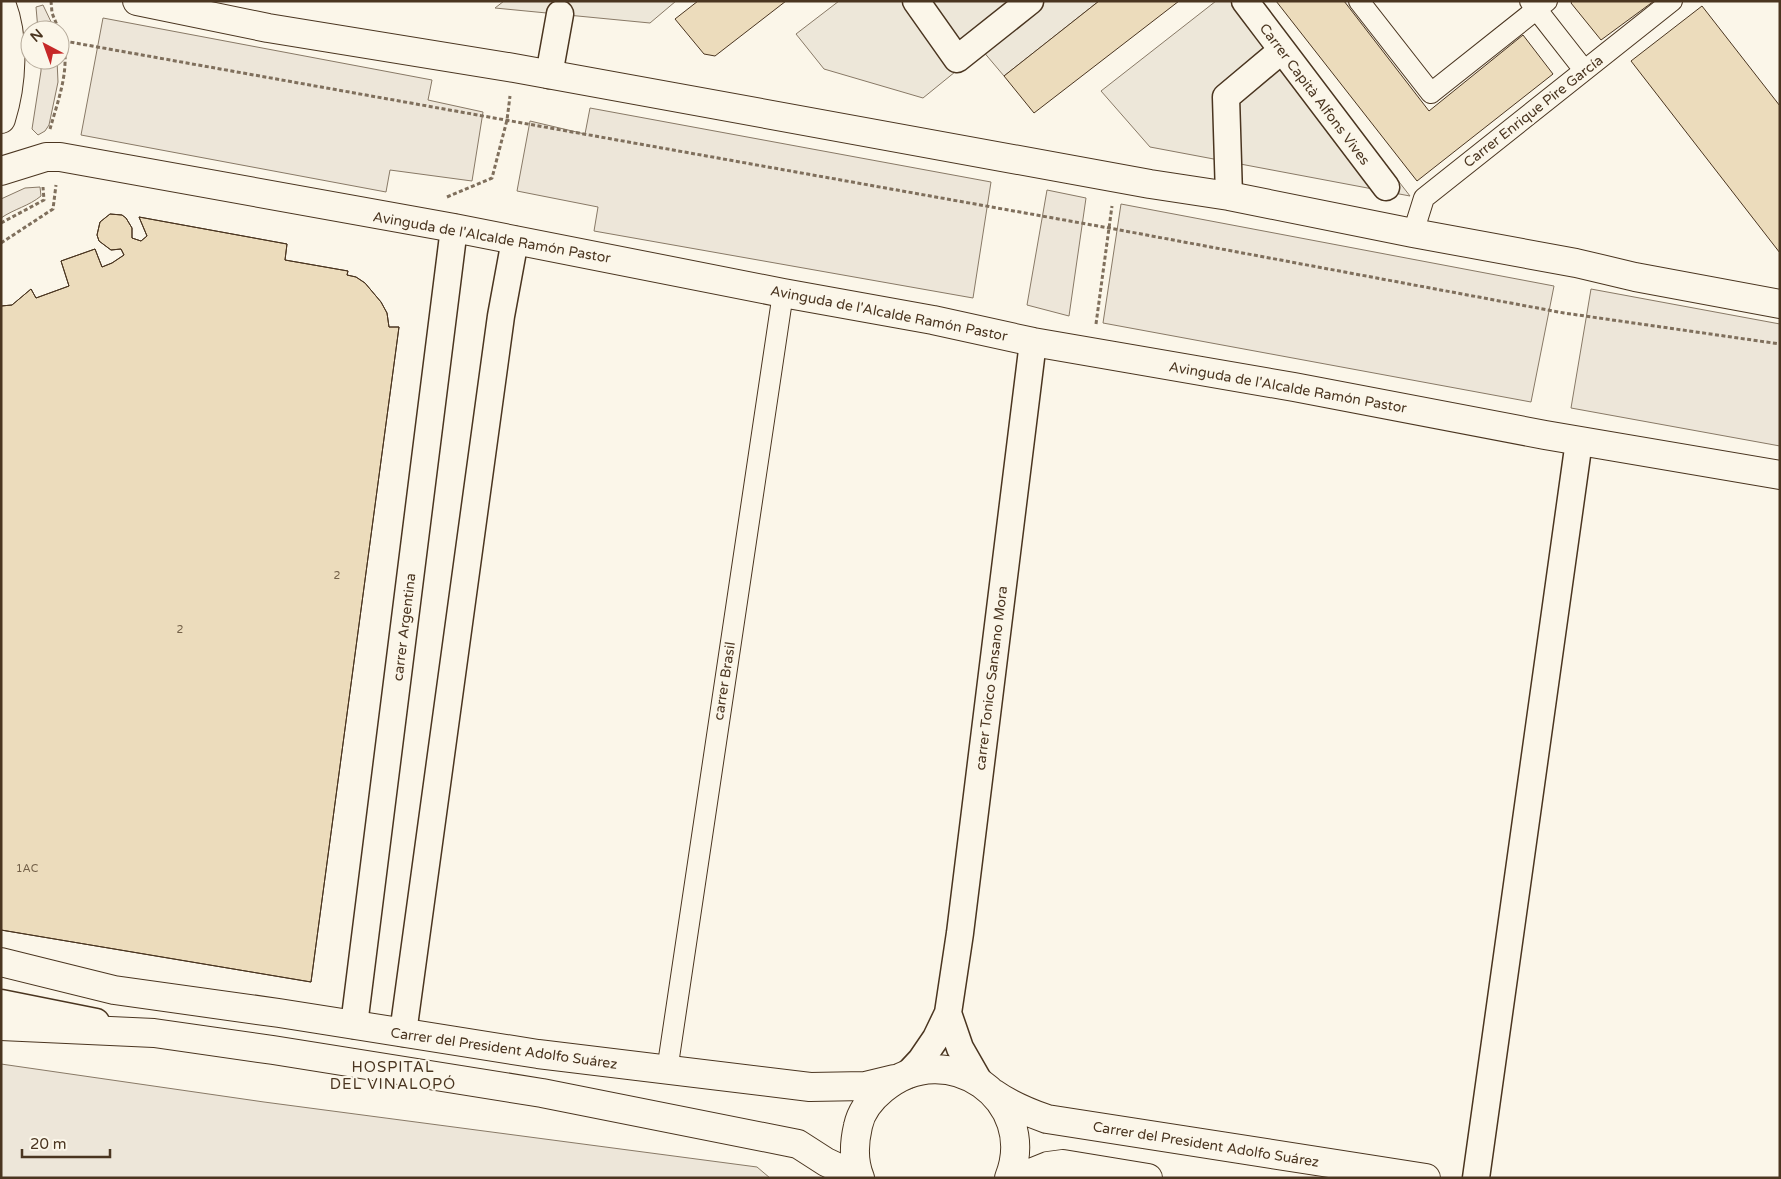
<svg xmlns="http://www.w3.org/2000/svg" width="1781" height="1179" viewBox="0 0 1781 1179" font-family="'Varela Round',sans-serif">
	<style>
		.green { fill: #ede6d9; stroke: #887966 }
		.parking { fill: #ede7d9; stroke: #887966 }
		.building { fill: #ecdcbc; stroke: #4a3520 }
		.lines { fill: none; stroke-linecap: round; stroke-linejoin: round }
		.pedestrian-casing { stroke: #4a3520; stroke-width: 22 }
		.minor-casing { stroke: #4a3520; stroke-width: 29 }
		.secondary-casing { stroke: #4a3520; stroke-width: 30 }
		.primary-casing { stroke: #4a3520; stroke-width: 30 }
		.trunk-casing { stroke: #4a3520; stroke-width: 30 }
		.path { stroke: #7f6f5c; stroke-width: 3; stroke-dasharray: 4 2.5; stroke-linecap: butt }
		.pedestrian { stroke: #fbf6e9; stroke-width: 20 }
		.minor { stroke: #fbf6e9; stroke-width: 26 }
		.secondary { stroke: #fbf6e9; stroke-width: 28 }
		.primary { stroke: #fbf6e9; stroke-width: 28 }
		.trunk { stroke: #fbf6e9; stroke-width: 28 }
		.labels { text-anchor: middle; stroke-width: 4; stroke-linejoin: round; paint-order: stroke }
		.number-label { font-size: 11px; fill: #725f47 }
		.street-label { font-size: 14px; fill: #4a3520; stroke: #fbf6e9 }
		.neighbourhood-label { font-size: 15px; letter-spacing: 1px; fill: #4a3520; stroke: #fbf6e9 }
	</style>
	<rect width="100%" height="100%" fill="#fbf6e9"/>
	<path class="green" d="M43 5 55 30H38L36 7Z
		M103 18 432 80 428 100 483 112 472 181 390 170 386 192 81 135Z
		M41 60H57L58 82 49 125 45 131 38 135 32 129 41 71Z
		M590 108 991 182 973 298 594 231 598 207 517 191 530 121 585 134Z
		M40 187 41 196C29 206 14 209 1 218V199L25 188Z
		M1047 190 1086 198 1069 316 1027 305Z
		M1121 204 1554 286 1531 402 1103 323Z
		M1591 289 1780 324V446L1571 408Z
		M1 1064 264 1102 757 1167 770 1178H1Z"/>
	<path class="parking" d="M504 1H676L650 23 495 8Z
		M839 1H1099L1004 76 982 50 923 98 824 69 796 34Z
		M1216 1H1259L1410 196 1150 147 1101 91Z"/>
	<path class="building" d="M698 1H786L715 56 704 54 675 19Z
		M1099 1H1179L1034 113 1004 76Z
		M1276 1H1344L1429 111 1523 35 1553 74 1417 181Z
		M1572 1H1654L1601 40 1571 3Z
		M1702 6 1780 106V253L1631 61Z
		M110 214 122 215 126 218 132 228V238L141 241 147 236 139 217 287 244 285 260 348 271 347 275 356 277 365 283 381 302 387 313 389 327H399L311 982 1 930V306L12 305 31 289 36 298 69 286 61 261 95 249 102 267 112 263 124 255 121 249 111 250 99 241 97 235 100 222Z
		M110 214 122 215 126 218 132 228V238L141 241 147 236 139 217 287 244 285 260 348 271 347 275 356 277 365 283 381 302 387 313 389 327H399L311 982 1 930V306L12 305 31 289 36 298 69 286 61 261 95 249 102 267 112 263 124 255 121 249 111 250 99 241 97 235 100 222Z"/>
	<g class="lines">
		<g class="pedestrian-casing">
			<path id="pedestrian" d="M1359 1 1431 93 1547 1
				M1530 1 1584 70
				M1413 233 1424 198 1672 1
				M667 1071 783 293"/>
		</g>
		<g class="minor-casing">
			<path id="minor" d="M916 1 957 59 1030 1
				M1245 1 1386 187
				M549 75 560 14
				M1229 196 1226 97 1282 50
				M1 1003 96 1022
				M948 1013 960 1048 980 1083
				M354 1025 454 228
				M403 1033 501 316 515 240
				M907 1075 921 1060 936 1038 948 1013 960 933 1033 342
				M1476 1178 1579 441"/>
		</g>
		<g class="secondary-casing">
			<path id="secondary" d="M1 962 114 990 279 1013 538 1054 810 1087 865 1086 894 1079
				M1 1026 154 1033 273 1050 542 1093 798 1144 826 1162 860 1178
				M993 1093C1010 1105 1027 1112 1047 1119L1426 1178
				M860 1178C853 1161 854 1143 858 1126 861 1111 872 1098 883 1089 947 1035 1040 1100 1009 1178
				M1018 1178 1048 1166 1063 1164 1148 1178"/>
		</g>
		<g class="primary-casing">
			<path id="primary" d="M137 1 268 28 514 68 1150 184 1229 196 1413 233 1576 263 1635 277 1780 304
				M1 171 46 157H60L454 228 783 293 933 320 1033 342 1294 387 1545 435 1780 475"/>
		</g>
		<g class="trunk-casing">
			<path id="trunk" d="M1 3C15 38 12 84 1 119"/>
		</g>
		<path class="path" d="M51 1 52 13 59 30
			M64 41 1109 228 1564 313 1780 344
			M50 129C58 100 73 63 60 33
			M447 197 492 178 507 120 510 96
			M1 223 44 200 43 187
			M1 243 53 209 56 185
			M1096 324 1112 206"/>
		<use href="#pedestrian" class="pedestrian"/>
		<use href="#minor" class="minor"/>
		<use href="#secondary" class="secondary"/>
		<use href="#primary" class="primary"/>
		<use href="#trunk" class="trunk"/>
	</g>
	<g class="labels">
		<g class="number-label">
			<text x="337" y="579">2</text>
			<text x="180" y="633">2</text>
			<text x="27" y="872">1AC</text>
		</g>
		<g class="street-label">
			<text transform="translate(1315 94) rotate(53)" y="5">Carrer Capità Alfons Vives</text>
			<text transform="translate(1533 111) rotate(-38)" y="5">Carrer Enrique Pire García</text>
			<text transform="translate(492 237) rotate(10)" y="5">Avinguda de l'Alcalde Ramón Pastor</text>
			<text transform="translate(889 313) rotate(11)" y="5">Avinguda de l'Alcalde Ramón Pastor</text>
			<text transform="translate(1288 387) rotate(10)" y="5">Avinguda de l'Alcalde Ramón Pastor</text>
			<text transform="translate(404 627) rotate(-83)" y="5">carrer Argentina</text>
			<text transform="translate(991 678) rotate(-83)" y="5">carrer Tonico Sansano Mora</text>
			<text transform="translate(724 681) rotate(-81)" y="5">carrer Brasil</text>
			<text transform="translate(504 1048) rotate(8)" y="5">Carrer del President Adolfo Suárez</text>
			<text transform="translate(1206 1144) rotate(9)" y="5">Carrer del President Adolfo Suárez</text>
		</g>
		<g class="neighbourhood-label">
			<text x="393" y="1072">HOSPITAL<tspan x="393" dy="17">DEL VINALOPÓ</tspan></text>
		</g>
	</g>
	<rect width="1781" height="1179" fill="none" stroke="#4a3520" stroke-width="5"/>
	<g transform="translate(45 45) rotate(319)"><circle r="24" fill="#fbf6e9" stroke="#b4a999"/>
	<path d="M0-4L9 19L0 12L-9 19Z" fill="#c62828"/>
	<text y="-8" font-size="14" font-weight="bold" text-anchor="middle" fill="#4a3520">N</text>
	</g>
	<path d="M22 1149v8h88v-8" fill="none" stroke="#4a3520" stroke-width="2.5"/>
	<text x="30" y="1149" font-size="15" fill="#4a3520" stroke="#fbf6e9" stroke-width="4" paint-order="stroke">20 m</text>
</svg>
